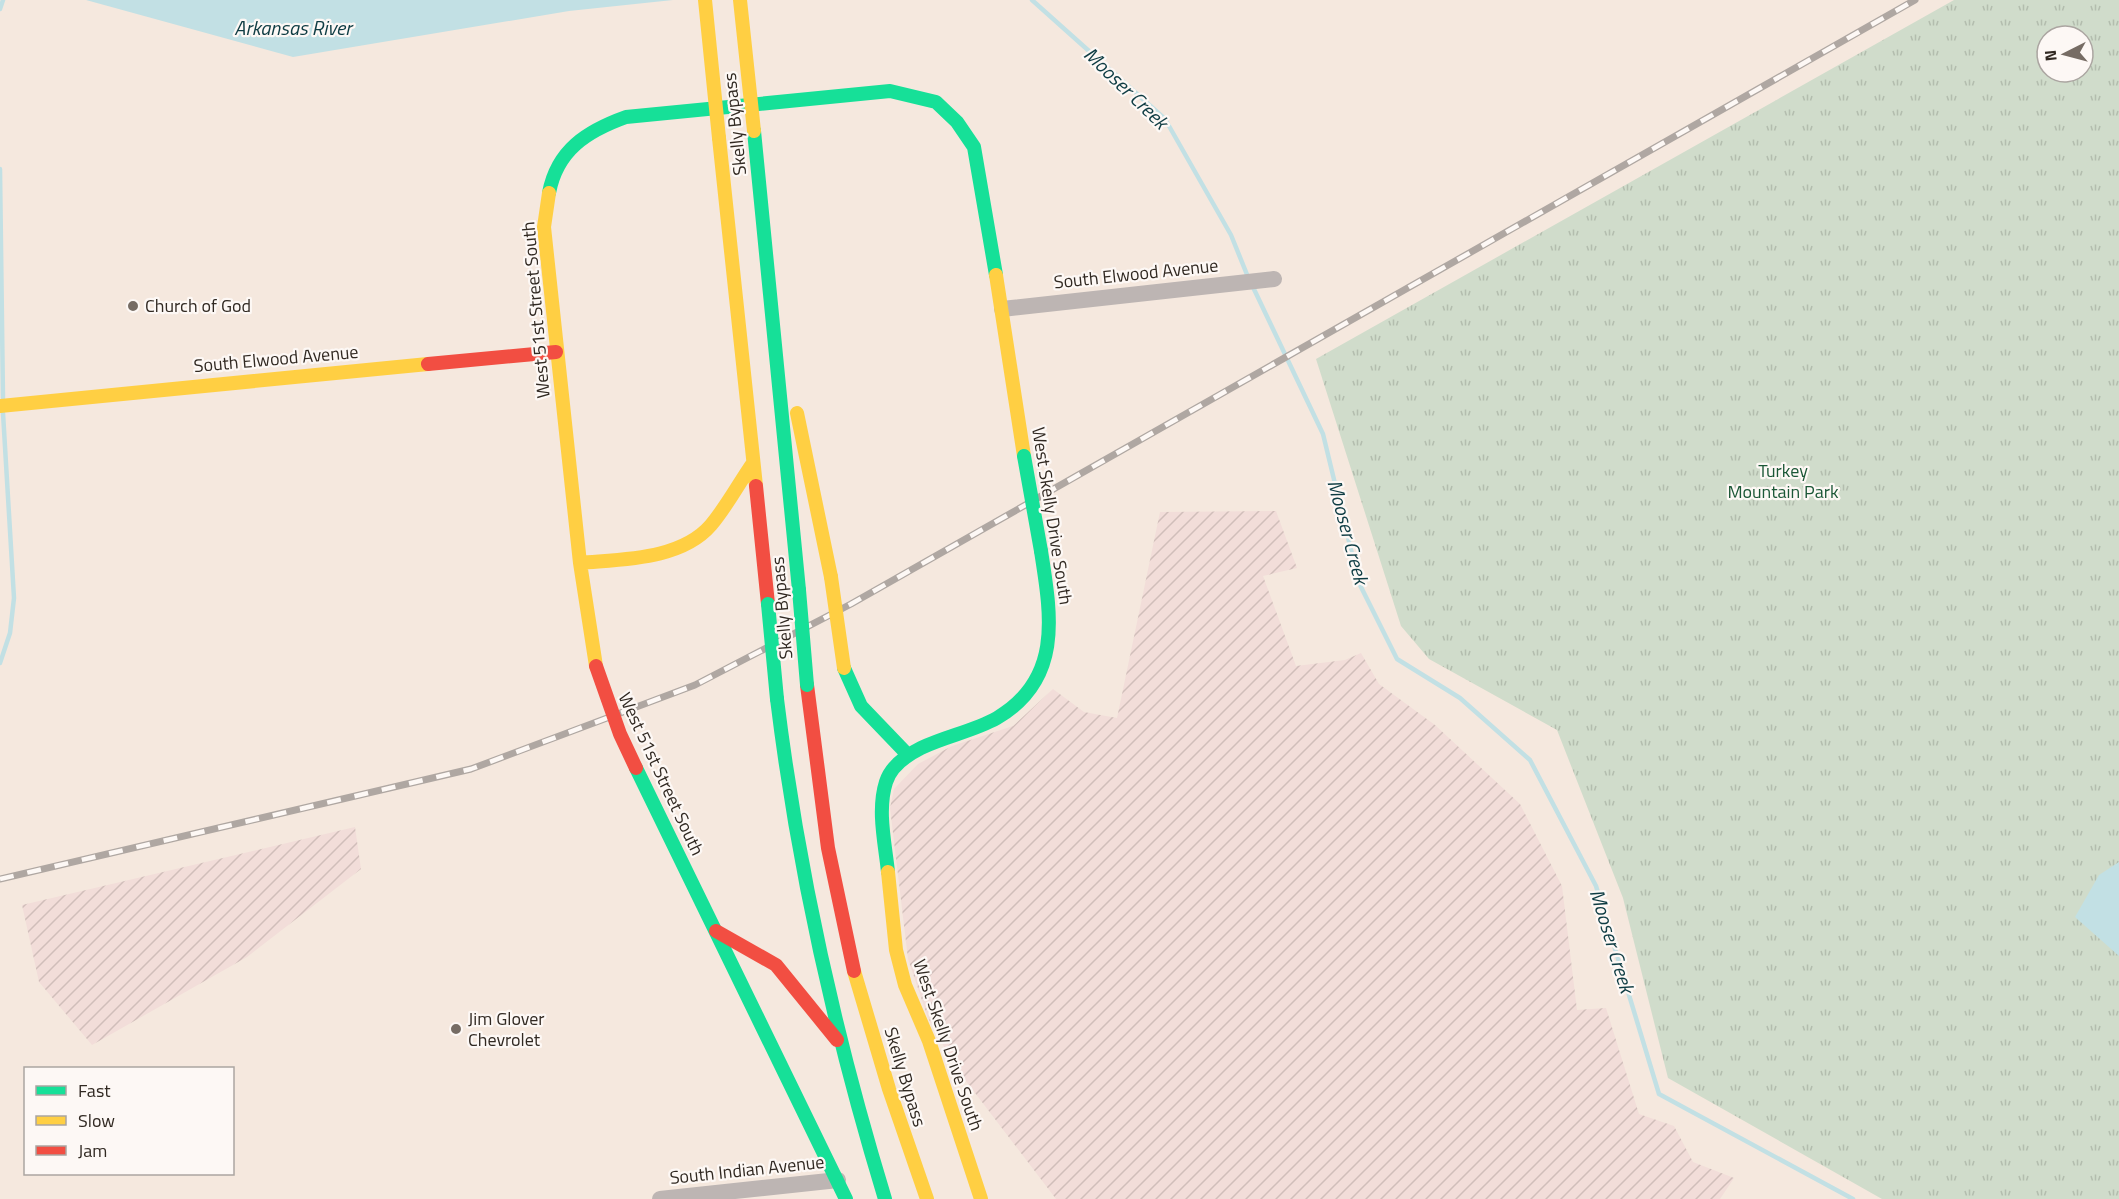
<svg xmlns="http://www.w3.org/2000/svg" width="2119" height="1199" viewBox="0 0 2119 1199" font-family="'Titillium Web',sans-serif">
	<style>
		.industrial { fill: url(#industrial-furrows) }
		.grass { fill: url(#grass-tufts); fill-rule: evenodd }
		.water { fill: #c2e0e4 }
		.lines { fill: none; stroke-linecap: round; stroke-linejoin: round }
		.stream { stroke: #c2e0e4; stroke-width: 4.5 }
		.street { stroke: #bdb5b3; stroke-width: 16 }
		.fast { stroke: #16e098; stroke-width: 14 }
		.slow { stroke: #ffcf43; stroke-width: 14 }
		.jam { stroke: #f24e42; stroke-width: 14 }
		.rail-casing { stroke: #afa7a2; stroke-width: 7 }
		.rail { stroke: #fdf8f5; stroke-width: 4.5; stroke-dasharray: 14; stroke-linecap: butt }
		.fast-bridge { stroke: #16e098; stroke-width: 14 }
		.slow-bridge { stroke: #ffcf43; stroke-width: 14 }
		.jam-bridge { stroke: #f24e42; stroke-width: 14 }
		.poi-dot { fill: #766c64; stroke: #fdf8f5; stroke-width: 2 }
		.labels { text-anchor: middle; stroke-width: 4.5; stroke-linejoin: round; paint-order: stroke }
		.street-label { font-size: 18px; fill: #312922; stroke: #fdf8f5 }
		.poi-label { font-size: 18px; fill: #312922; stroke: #fdf8f5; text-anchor: start }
		.park-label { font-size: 18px; fill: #1b5736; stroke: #fdf8f5 }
		.water-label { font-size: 20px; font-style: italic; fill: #0e3c43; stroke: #fdf8f5 }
	</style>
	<defs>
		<pattern id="industrial-furrows" width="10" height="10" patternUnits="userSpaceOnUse" patternTransform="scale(1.5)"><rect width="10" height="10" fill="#f2ddd9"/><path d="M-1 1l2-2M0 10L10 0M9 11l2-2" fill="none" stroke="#d0beba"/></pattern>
		<pattern id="grass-tufts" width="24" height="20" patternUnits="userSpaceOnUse" patternTransform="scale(1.5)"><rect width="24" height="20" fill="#d0dccb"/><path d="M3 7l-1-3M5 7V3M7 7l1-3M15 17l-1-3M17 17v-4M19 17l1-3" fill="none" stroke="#b3bdae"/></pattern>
	</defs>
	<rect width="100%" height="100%" fill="#f5e8de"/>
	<path class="industrial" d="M1276 511 1297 568 1263 576 1296 666 1345 660 1361 653 1379 684 1435 725 1520 804 1562 886 1577 1010 1606 1008 1639 1114 1674 1126 1693 1162 1734 1178 1720 1199H1056L956 1068 928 1018 908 959 890 808 894 789 918 764 952 746 1013 726 1053 689 1084 712 1117 718 1160 512Z
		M355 827 361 869 247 957 92 1045 39 982 22 905Z"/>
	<path class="grass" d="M1954 0H2119V1199H1882L1668 1078 1623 898 1557 730 1429 659 1401 626 1316 359ZM2047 36H2083V72H2047Z"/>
	<path class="water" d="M86 0H673L569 11 293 57Z
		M2119 862V956L2075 917 2099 875Z"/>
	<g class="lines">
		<path class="stream" d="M1032 0 1165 119 1231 235 1248 277
			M0 9 3 0
			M0 169 3 398
			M1252 285 1323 434 1359 583 1397 659 1460 698 1530 760 1596 886 1659 1094 1853 1199
			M0 663 10 633 14 598 3 413"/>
		<path class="street" d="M1002 309 1274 279
			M660 1199 838 1180"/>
		<path class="fast" d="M754 131 799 590
			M549 193C557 150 587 131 626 117L890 91 936 102 957 122 974 147 996 275
			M844 668 861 706 908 755
			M777 699C798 870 835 1035 885 1199
			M636 768 846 1199
			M888 872C885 843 877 810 886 782 891 766 907 755 921 748 946 736 974 731 997 718 1063 679 1051 615 1041 551"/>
		<path class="slow" d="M719 138 756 486
			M549 193 544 227 580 563 596 666
			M996 275 1024 456
			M0 406 428 364
			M797 413 831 577
			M580 563C622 559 681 560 711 525 727 506 739 483 753 463
			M888 872 896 950 905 985 929 1041 981 1199
			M854 971 889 1089 927 1199"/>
		<path class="jam" d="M428 364 556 352
			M756 486 768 604
			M807 685 828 848 854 971
			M716 931 776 965 837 1040"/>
		<g class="rail-casing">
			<path id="rail" d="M0 879 471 769 695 685 851 604 1915 0"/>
		</g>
		<use href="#rail" class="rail"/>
		<path class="fast-bridge" d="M1024 456 1041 551
			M799 590 807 685
			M768 604 777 699"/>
		<path class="slow-bridge" d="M705 0 719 138
			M740 0 754 131
			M831 577 844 668"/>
		<path class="jam-bridge" d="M596 666 620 734 636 768"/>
	</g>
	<g class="poi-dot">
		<circle cx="133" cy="306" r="6"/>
		<circle cx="456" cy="1029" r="6"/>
	</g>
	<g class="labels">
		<g class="street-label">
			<text transform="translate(735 124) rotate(-96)" y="6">Skelly Bypass</text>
			<text transform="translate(1136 274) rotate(-6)" y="6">South Elwood Avenue</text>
			<text transform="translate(536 310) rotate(-95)" y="6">West 51st Street South</text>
			<text transform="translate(276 359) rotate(-5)" y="6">South Elwood Avenue</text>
			<text transform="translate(1052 516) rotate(81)" y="6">West Skelly Drive South</text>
			<text transform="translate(782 608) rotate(-95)" y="6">Skelly Bypass</text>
			<text transform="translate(661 774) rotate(65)" y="6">West 51st Street South</text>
			<text transform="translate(948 1045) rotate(71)" y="6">West Skelly Drive South</text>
			<text transform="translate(905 1077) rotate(73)" y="6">Skelly Bypass</text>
			<text transform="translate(747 1170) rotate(-6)" y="6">South Indian Avenue</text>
		</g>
		<g class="poi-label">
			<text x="145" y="312">Church of God</text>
			<text x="468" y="1025">Jim Glover<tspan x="468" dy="21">Chevrolet</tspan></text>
		</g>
		<g class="park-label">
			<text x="1783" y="477">Turkey<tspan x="1783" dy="21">Mountain Park</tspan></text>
		</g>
		<g class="water-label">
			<text x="293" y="35">Arkansas River</text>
			<text transform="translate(1126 88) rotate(44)" y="7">Mooser Creek</text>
			<text transform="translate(1348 532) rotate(75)" y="7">Mooser Creek</text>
			<text transform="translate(1612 941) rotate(73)" y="7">Mooser Creek</text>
		</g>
	</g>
	<rect x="24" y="1067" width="210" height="108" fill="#fdf8f5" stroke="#aba5a1" stroke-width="1.5"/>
	<rect x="36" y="1086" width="30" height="9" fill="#16e098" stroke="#aba5a1" stroke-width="1.5"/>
	<text x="78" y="1097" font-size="18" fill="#312922">Fast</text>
	<rect x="36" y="1116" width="30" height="9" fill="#ffcf43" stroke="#aba5a1" stroke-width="1.5"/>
	<text x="78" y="1127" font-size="18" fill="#312922">Slow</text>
	<rect x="36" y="1146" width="30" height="9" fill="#f24e42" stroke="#aba5a1" stroke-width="1.5"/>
	<text x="78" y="1157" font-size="18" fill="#312922">Jam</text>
	<g transform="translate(2065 54) rotate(264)"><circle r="28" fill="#fdf8f5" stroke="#aba5a1" stroke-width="1.5"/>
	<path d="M0-4.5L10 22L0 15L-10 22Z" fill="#766c64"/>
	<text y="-9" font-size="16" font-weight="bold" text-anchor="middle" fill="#312922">N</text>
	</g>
</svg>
